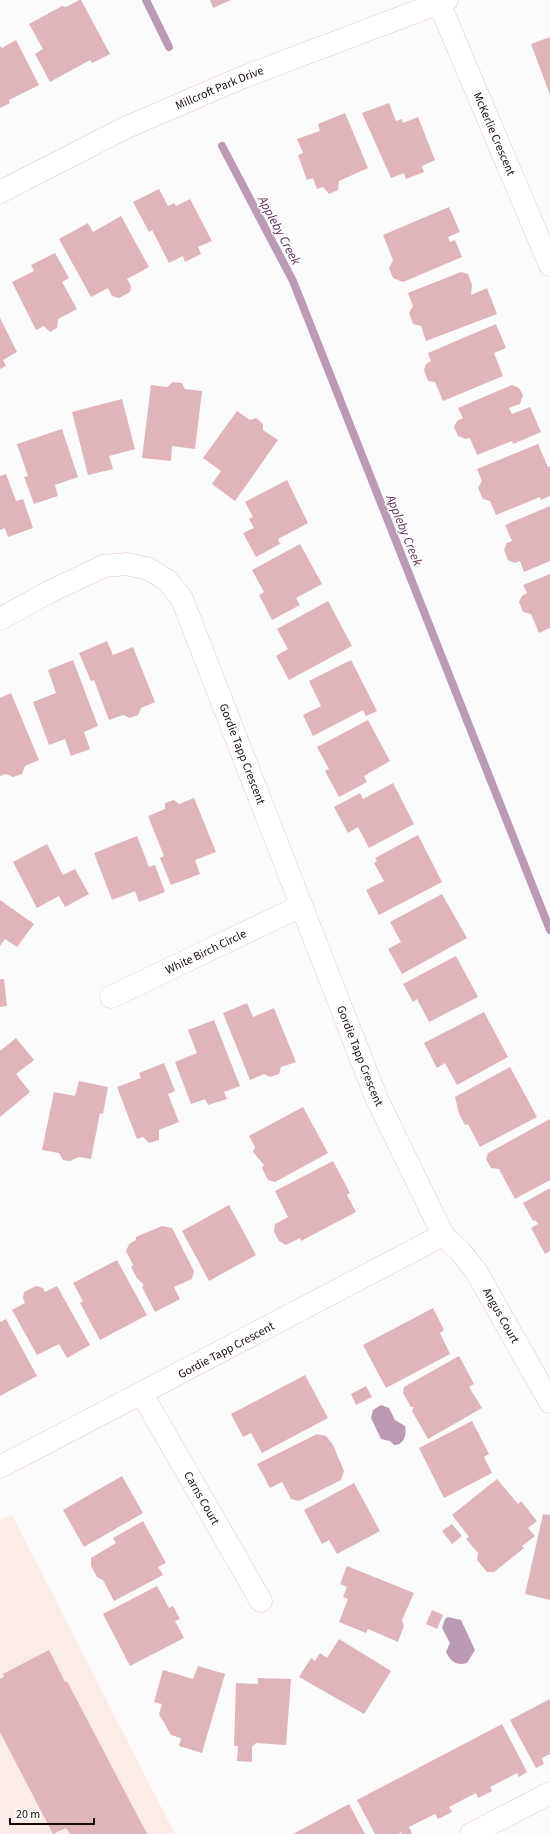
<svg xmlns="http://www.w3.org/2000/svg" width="550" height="1834" viewBox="0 0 550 1834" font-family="'Source Sans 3',sans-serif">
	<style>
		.built { fill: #fcece7 }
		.water { fill: #bb9ab3 }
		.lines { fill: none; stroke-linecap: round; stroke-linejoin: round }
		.stream { stroke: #bb9ab3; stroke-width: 8 }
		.building { fill: #e0b4bb }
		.minor-casing { stroke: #e7c9be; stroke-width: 23 }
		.minor { stroke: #fff; stroke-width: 22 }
		.labels { text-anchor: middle; stroke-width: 3; stroke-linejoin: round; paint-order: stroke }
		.street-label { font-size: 12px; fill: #160c09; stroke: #fff }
		.water-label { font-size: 13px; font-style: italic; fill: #582d51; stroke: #fff }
	</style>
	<rect width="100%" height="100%" fill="#fbfbfb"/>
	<path class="built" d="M12 1515 175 1834H0V1520Z"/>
	<path class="water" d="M381 1405 389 1408 395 1420 405 1426C407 1435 404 1445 394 1445L390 1441 381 1439 371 1418 373 1410Z
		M448 1617 461 1620 475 1650 467 1663C457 1666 451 1662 446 1652L450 1643 442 1628 445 1619Z"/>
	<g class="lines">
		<path class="stream" d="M146 0 169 47
			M222 146 293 281 550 930"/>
	</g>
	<path class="building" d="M79 0H81L110 54 92 63 90 60 50 82 35 54 43 49 29 24 62 6 66 7Z
		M210 0H231L213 8Z
		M550 37V95L531 44Z
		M16 40 39 85 9 100 10 103 0 108V46L2 48Z
		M389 103 396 121 402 119 403 123 418 117 435 160 422 166 424 172 406 179 404 173 391 178 362 113Z
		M345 113 368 168 339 181 338 190 329 194 323 187 317 189 313 178 307 180 298 155 303 153 297 139 320 131 318 124Z
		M159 189 168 206 174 203 176 206 190 199 212 241 198 247 201 254 185 262 183 256 169 263 152 230 149 232 133 202Z
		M449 207 460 232 448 237 450 242 455 240 462 257 403 282 393 278 389 268 393 260 383 235Z
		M121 216 149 267 127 279 131 286 130 292 119 298 112 296 108 288 91 297 59 239 88 223 93 232Z
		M55 253 69 278 62 282 77 309 58 319 57 328 50 332 44 326 36 330 12 282 34 271 31 265Z
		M461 272 468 274 472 285 471 295 487 288 497 314 426 341 421 326 413 324 409 313 413 306 408 293Z
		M0 318 17 352 3 360 6 366 0 369Z
		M496 324 506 348 494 353 503 376 443 401 435 382 428 381 424 370 426 364 431 361 428 353Z
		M173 382 182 383 185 389 202 391 195 449 172 446 171 461 142 458 151 385 167 387Z
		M512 385 519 388 523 395 520 404 509 408 512 414 530 407 541 432 513 444 512 441 477 455 470 438 466 439 458 436 454 427 457 421 463 418 458 408Z
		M122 399 135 449 109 456 113 469 88 475 72 412Z
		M237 411 250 420 256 418 263 424V430L278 440 235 501 212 484 221 471 203 458Z
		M62 429 78 477 55 485 58 496 34 504 24 477 28 476 17 444Z
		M538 444 548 467 550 466V496L541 500 540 497 496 515 490 501 483 499 478 488 482 481 477 469Z
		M6 474 16 501 23 499 33 528 8 537 5 528 0 530V476Z
		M287 480 308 523 278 539 280 544 256 557 243 533 254 528 249 519 253 517 245 502Z
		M550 506V561L524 572 520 561 515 563 508 560 504 550 507 543 512 541 505 525Z
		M300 544 322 584 296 598 300 605 272 620 259 595 264 592 252 570Z
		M550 574V628L539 633 531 614 523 612 519 602 522 596 527 593 523 585Z
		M328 601 352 646 289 680 276 656 288 649 277 629Z
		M107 641 113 655 133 647 155 702 141 708 138 715 130 718 123 715 109 720 94 680 91 681 79 653Z
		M73 660 98 726 84 732 90 749 71 756 65 739 49 745 33 702 56 693 48 670Z
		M351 660 377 711 366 716 363 710 313 736 303 715 321 706 309 681Z
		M11 693 39 760 25 766 22 774 13 777 6 774 0 776V698Z
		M368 720 390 761 364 776 367 782 339 797 325 771 329 769 317 747Z
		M393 783 414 824 369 848 358 827 348 833 334 807 360 793 363 799Z
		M194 798 216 852 195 860 200 874 171 885 160 858 164 856 148 816 165 809V803L174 800 179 804Z
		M418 835 442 882 379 915 366 890 384 881 374 863 377 861 375 858Z
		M137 836 149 867 155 865 165 892 139 902 135 891 112 900 94 853Z
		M47 844 63 875 75 869 89 894 65 907 59 896 37 908 13 862Z
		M442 894 467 938 402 974 388 949 401 942 390 922Z
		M0 900 34 924 17 947 5 939 0 946Z
		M456 956 478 997 429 1022 417 999 413 1002 403 984Z
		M0 979H4L7 1006 0 1007Z
		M247 1003 253 1017 274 1008 296 1062 281 1067 279 1074 270 1077 264 1074 250 1080 223 1013Z
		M484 1012 508 1057 457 1085 445 1063 437 1068 424 1043Z
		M214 1020 240 1086 224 1092 227 1099 208 1105 205 1099 191 1104 175 1062 197 1053 188 1030Z
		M16 1038 34 1060 16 1074 30 1092 0 1117V1051Z
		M164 1063 175 1091 168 1094 179 1122 159 1130V1140L149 1143 143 1137 137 1139 117 1087 141 1078 139 1073Z
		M510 1067 537 1117 480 1147 468 1124 465 1125 459 1114 455 1097Z
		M79 1081 108 1087 103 1114 100 1113 91 1159 79 1157 70 1161 63 1160 59 1153 42 1150 54 1092 75 1096Z
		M303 1107 328 1153 275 1182 268 1180 262 1168 264 1165 253 1152 255 1147 249 1136Z
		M550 1119V1180L515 1199 499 1169 491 1168 486 1159 488 1153Z
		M333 1161 350 1193 347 1195 356 1212 301 1241 300 1238 286 1245 279 1241 274 1232 275 1224 288 1217 275 1191Z
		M550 1188V1251L545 1254 531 1228 538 1224 535 1220 533 1221 523 1203Z
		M229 1205 256 1255 209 1281 182 1231Z
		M162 1226 172 1228 194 1271 192 1279 174 1287 180 1299 155 1312 142 1287 144 1285 137 1278 131 1267 133 1265 126 1251 129 1244 136 1240V1237Z
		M117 1260 147 1315 100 1340 80 1303 83 1301 73 1283Z
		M36 1286 43 1288 45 1292 57 1286 90 1345 67 1358 59 1344 37 1355 12 1310 25 1303 23 1298 24 1292Z
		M433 1308 444 1330 440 1333 450 1354 386 1388 363 1345Z
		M6 1319 37 1376 0 1396V1322Z
		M459 1356 474 1384 469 1387 482 1408 428 1439 412 1411 414 1407H411L403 1393 404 1387Z
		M305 1375 328 1418 262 1453 251 1433 243 1437 231 1414Z
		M366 1386 372 1397 356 1405 351 1394Z
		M472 1421 489 1454 484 1457 492 1473 444 1498 419 1448Z
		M317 1434 326 1436 333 1445 344 1471 341 1480 299 1501 291 1499 282 1482 270 1488 257 1464Z
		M122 1476 143 1513 84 1547 63 1510Z
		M497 1479 518 1504 521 1501 537 1521 528 1528 535 1536 522 1546 524 1548 494 1572H487L477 1560 478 1553 466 1539 469 1537 452 1515Z
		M354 1483 380 1531 337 1554 329 1540 322 1544 304 1510Z
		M543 1514 550 1515V1600L525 1594Z
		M143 1521 166 1563 158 1567 163 1575 114 1601 103 1580 97 1577 91 1566V1558L116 1543 113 1538Z
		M452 1524 462 1536 452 1544 442 1531Z
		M347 1566 414 1593 402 1620 404 1626 398 1642 368 1629 366 1633 339 1622 348 1599 343 1597 347 1587 340 1584Z
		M157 1586 169 1608 173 1606 180 1619 175 1621 184 1638 130 1666 103 1614Z
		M432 1610 443 1615 437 1629 426 1624Z
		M339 1639 391 1671 364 1714 299 1677 311 1658 315 1661 320 1653 327 1658Z
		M49 1650 65 1682 67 1681 147 1834H70L66 1828 53 1834 0 1732V1679L4 1677 3 1674Z
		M198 1666 225 1674 202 1753 179 1746 181 1738 171 1735 159 1714 162 1704 154 1702 163 1670 193 1679Z
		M258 1678 291 1679 286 1745 256 1743 252 1747V1762L237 1761 238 1746H234L236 1683 258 1684Z
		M550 1699V1754L542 1758 544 1764 536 1768 510 1720Z
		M502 1724 527 1772 519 1777 517 1773 490 1787 492 1791 478 1798 476 1793 449 1807 452 1812 438 1819 435 1814 409 1827 412 1833 411 1834H402V1832L398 1834H375L357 1800Z
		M349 1804 365 1834H293Z"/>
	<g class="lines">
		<g class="minor-casing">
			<g id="minor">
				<path id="s1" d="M439 3 550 265"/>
				<path id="s2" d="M0 192 125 128 241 78 447 0"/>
				<path id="s3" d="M0 619 49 592 104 566 127 564 149 569 168 581 182 599 376 1097 443 1235 0 1467"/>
				<path id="s4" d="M111 997 301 906"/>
				<path id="s5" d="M443 1235 460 1251 476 1271 550 1402"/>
				<path id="s6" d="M142 1394 261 1601"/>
				<path d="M471 1834 550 1793"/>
			</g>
		</g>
		<use href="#minor" class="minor"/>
	</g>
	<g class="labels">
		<g class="street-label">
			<text dy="4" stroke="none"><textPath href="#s2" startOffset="243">Millcroft Park Drive</textPath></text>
			<text dy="4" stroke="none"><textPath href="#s1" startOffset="142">McKerlie Crescent</textPath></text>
			<text dy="4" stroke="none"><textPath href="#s3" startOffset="374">Gordie Tapp Crescent</textPath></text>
			<text dy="4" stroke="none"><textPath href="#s4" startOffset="105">White Birch Circle</textPath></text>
			<text dy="4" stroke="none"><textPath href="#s3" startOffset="698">Gordie Tapp Crescent</textPath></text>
			<text dy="4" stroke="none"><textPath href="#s5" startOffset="100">Angus Court</textPath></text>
			<text transform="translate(226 1350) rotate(-28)" y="4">Gordie Tapp Crescent</text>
			<text dy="4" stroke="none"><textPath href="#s6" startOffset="120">Carns Court</textPath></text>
		</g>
		<g class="water-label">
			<text transform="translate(280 230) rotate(62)" y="5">Appleby Creek</text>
			<text transform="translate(405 530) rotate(68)" y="5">Appleby Creek</text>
		</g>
	</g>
	<path d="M10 1818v6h84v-6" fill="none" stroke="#160c09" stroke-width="2"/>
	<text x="16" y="1818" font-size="12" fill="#160c09" stroke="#ffffff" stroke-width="3" paint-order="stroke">20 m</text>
</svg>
